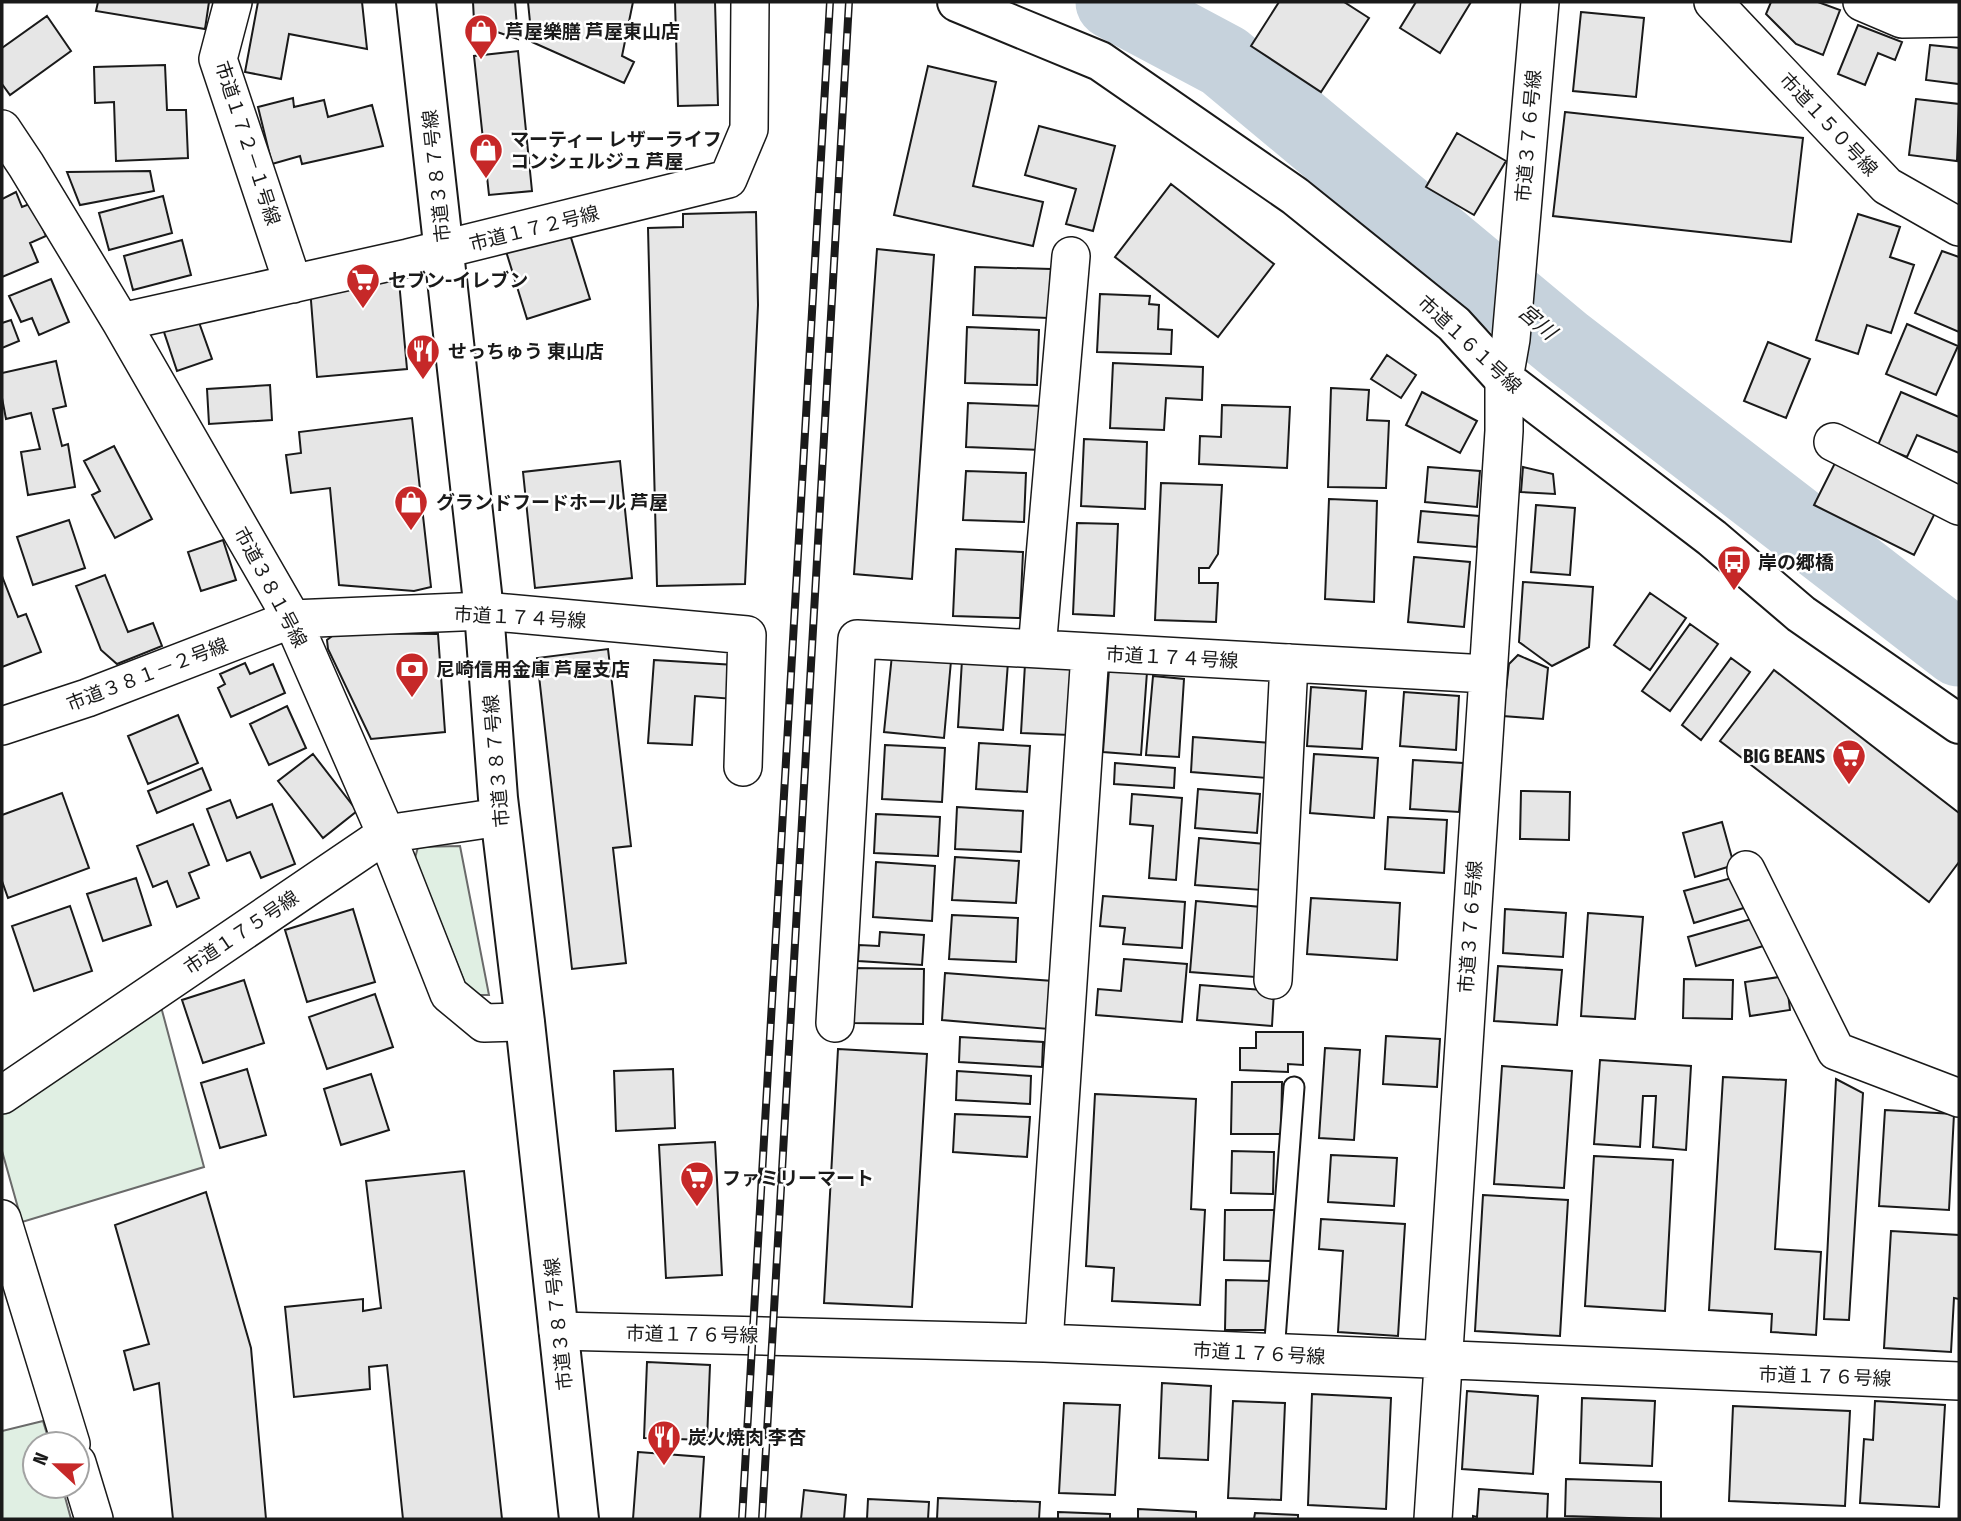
<svg xmlns="http://www.w3.org/2000/svg" width="1961" height="1521" viewBox="0 0 1961 1521" font-family="'Fira Sans Condensed','Noto Sans JP',sans-serif">
	<style>
		.green { fill: #e0efe3; stroke: #6a6a6a; stroke-width: 2 }
		.lines { fill: none; stroke-linecap: round; stroke-linejoin: round }
		.river { stroke: #c6d2dc; stroke-width: 75 }
		.building { fill: #e6e6e6; stroke: #1a1a1a; stroke-width: 2 }
		.service-casing { stroke: #1a1a1a; stroke-width: 23 }
		.minor-casing { stroke: #1a1a1a; stroke-width: 40 }
		.tertiary-casing { stroke: #1a1a1a; stroke-width: 42 }
		.service { stroke: #fff; stroke-width: 19 }
		.minor { stroke: #fff; stroke-width: 37 }
		.tertiary { stroke: #fff; stroke-width: 38 }
		.rail-casing { stroke: #1a1a1a; stroke-width: 8 }
		.rail { stroke: #fff; stroke-width: 5; stroke-dasharray: 16; stroke-linecap: butt }
		.labels { text-anchor: middle; stroke-width: 5; stroke-linejoin: round; paint-order: stroke }
		.poi-label { font-size: 19px; font-weight: bold; fill: #1a1a1a; stroke: #fff; text-anchor: start }
		.street-label { font-size: 19px; fill: #1a1a1a; stroke: #fff }
		.water-label { font-size: 21px; font-style: italic; fill: #1a1a1a; stroke: #fff }
	</style>
	<rect width="100%" height="100%" fill="#fff"/>
	<path class="green" d="M460 846 489 995H476L468 991 415 858 418 847Z
		M160 1003 204 1167 22 1222 2 1151V1114Z
		M43 1421 50 1444H35V1486H62L71 1519H2V1431Z"/>
	<g class="lines">
		<path class="river" d="M1113 2 1224 61 1565 345 1959 649"/>
	</g>
	<path class="building" d="M98 2H209L205 29 96 11Z
		M258 2H362L367 49 289 34 281 79 245 72Z
		M473 2H515L518 39 494 31 492 20 474 21Z
		M528 2H633L622 56 634 62 624 83 532 42Z
		M675 2H715L718 105 678 106Z
		M1279 2H1344L1369 18 1321 92 1251 46Z
		M1416 2H1471L1440 53 1400 28Z
		M1771 2H1818L1840 10 1823 55 1796 44 1766 14Z
		M1581 12 1644 18 1636 97 1573 91Z
		M47 16 71 51 10 95 2 84V48Z
		M1858 25 1902 42 1895 60 1878 53 1865 85 1838 74Z
		M1930 45 1959 48V84L1926 80Z
		M518 51 532 191 489 195 474 56Z
		M165 65 167 110H186L188 158 116 161 114 102 95 103 94 67Z
		M928 66 996 82 973 186 1043 202 1033 246 894 215Z
		M293 98 294 107 324 100 328 117 372 105 383 146 302 164 300 156 272 164 258 107Z
		M1916 99 1959 104 1957 161 1909 155Z
		M1565 112 1803 138 1791 242 1553 216Z
		M1039 126 1115 146 1093 231 1066 224 1076 189 1025 175Z
		M1457 133 1506 161 1474 215 1426 187Z
		M150 171 154 191 80 205 67 172Z
		M1171 184 1274 264 1218 337 1115 257Z
		M16 192 22 207 32 203 46 236 30 243 38 262 2 277V199Z
		M163 196 172 233 109 250 99 213Z
		M756 212 758 305 745 584 657 586 648 228 683 227V214Z
		M1858 214 1900 227 1890 257 1914 265 1891 333 1867 325 1858 354 1816 340Z
		M568 228 590 299 527 319 505 248Z
		M182 240 191 275 133 290 124 256Z
		M877 249 934 255 912 579 854 574Z
		M1942 251 1959 257V332L1915 313Z
		M975 267 1051 269 1049 318 973 315Z
		M51 279 69 322 39 335 32 318 21 322 9 296Z
		M399 281 407 369 317 377 310 288Z
		M1100 294 1150 296 1149 304 1159 305 1158 329 1172 330 1171 354 1097 352Z
		M196 314 212 359 177 371 162 326Z
		M11 320 19 341 2 348V323Z
		M1907 324 1958 346 1936 395 1886 374Z
		M967 327 1039 330 1037 385 965 383Z
		M1768 342 1810 359 1786 418 1744 401Z
		M1387 355 1416 375 1401 398 1371 379Z
		M56 361 66 406 53 409 62 446 68 444 75 487 28 495 21 452 40 449 31 413 6 419 2 398V373Z
		M1113 363 1203 367 1202 400 1166 398 1164 430 1110 428Z
		M270 385 272 420 209 424 207 389Z
		M1331 388 1369 390 1367 420 1389 421 1386 488 1328 487Z
		M1422 392 1477 421 1460 453 1406 425Z
		M1901 392 1959 417V453L1917 435 1907 457 1878 445Z
		M968 403 1043 406 1041 450 966 447Z
		M1222 405 1290 407 1287 468 1199 464 1200 436 1221 437Z
		M412 418 431 587 414 591 339 585 330 488 291 493 286 455 301 453 299 432Z
		M1084 439 1147 442 1145 509 1081 506Z
		M114 446 152 519 115 538 92 495 100 491 84 461Z
		M620 461 632 578 535 588 523 472Z
		M1836 461 1936 511 1914 555 1814 505Z
		M1428 467 1480 471 1477 507 1425 502Z
		M1523 467 1553 474 1555 494 1521 492Z
		M966 471 1026 473 1024 522 963 520Z
		M1161 483 1222 485 1218 554 1209 568H1199V583H1218L1216 622 1155 620Z
		M1329 499 1377 501 1374 602 1325 599Z
		M1536 505 1575 508 1570 575 1531 572Z
		M1421 511 1479 516 1477 547 1418 542Z
		M69 520 85 568 33 585 17 537Z
		M1077 523 1118 524 1114 616 1073 614Z
		M223 540 236 580 201 591 188 552Z
		M956 549 1023 552 1020 618 953 616Z
		M1414 557 1470 562 1464 627 1408 622Z
		M105 575 128 632 153 623 162 646 117 664 101 650 76 586Z
		M2 576 18 617 26 614 41 652 2 667Z
		M1523 582 1593 587 1589 647 1552 666 1519 642Z
		M1650 593 1686 618 1650 670 1614 645Z
		M1690 624 1718 644 1670 711 1642 691Z
		M336 633 438 634 445 732 371 739 328 649 327 640Z
		M608 649 631 846 613 848 626 963 572 969 537 658Z
		M892 655 951 661 944 738 884 732Z
		M1518 655 1548 668 1543 719 1503 716 1509 664Z
		M1731 658 1750 672 1701 740 1682 725Z
		M654 660 735 665 734 699 695 696 692 745 648 743Z
		M962 660 1008 662 1003 730 958 727Z
		M245 663 250 674 273 664 285 693 231 717 218 688 225 684 220 674Z
		M1025 664 1074 666 1070 735 1021 733Z
		M1109 669 1147 672 1141 755 1103 752Z
		M1774 670 1959 813V862L1929 902 1720 741Z
		M1153 676 1184 679 1179 757 1146 755Z
		M1311 687 1366 691 1362 749 1307 746Z
		M1404 692 1459 696 1456 750 1400 746Z
		M287 706 306 748 269 765 250 724Z
		M178 715 198 763 148 784 128 736Z
		M1193 737 1271 743 1267 778 1191 772Z
		M979 743 1030 746 1027 792 976 789Z
		M885 745 945 748 942 802 882 799Z
		M313 754 357 811 323 838 278 781Z
		M1314 754 1378 758 1374 818 1310 813Z
		M1413 760 1463 763 1459 812 1410 809Z
		M1115 763 1175 768 1174 788 1114 784Z
		M202 768 211 790 157 813 148 791Z
		M1198 789 1260 794 1257 833 1195 828Z
		M1521 791 1570 792 1569 840 1520 839Z
		M62 793 89 868 8 898 2 881V815Z
		M1132 794 1182 798 1176 880 1149 878 1153 826 1130 824Z
		M230 800 237 818 272 804 295 864 261 878 250 852 227 861 207 809Z
		M957 807 1023 811 1021 852 955 849Z
		M876 814 940 817 938 856 874 853Z
		M1388 817 1447 820 1444 873 1385 869Z
		M1722 822 1734 865 1695 877 1683 833Z
		M193 824 209 865 189 873 199 898 177 907 167 881 153 887 137 846Z
		M1199 838 1265 844 1262 890 1195 885Z
		M955 857 1019 861 1016 903 952 900Z
		M876 862 935 866 932 921 873 917Z
		M1739 876 1747 907 1694 923 1684 891Z
		M136 878 151 925 103 941 87 894Z
		M1103 896 1185 902 1182 948 1123 944 1125 928 1100 926Z
		M1311 898 1400 903 1397 960 1307 954Z
		M1196 901 1261 907 1255 977 1190 972Z
		M70 906 92 971 34 991 12 926Z
		M353 909 375 982 307 1002 285 930Z
		M1505 909 1566 913 1563 957 1503 953Z
		M1588 913 1643 917 1635 1019 1581 1016Z
		M952 915 1018 918 1016 962 949 959Z
		M1762 916 1770 944 1696 966 1688 937Z
		M880 932 924 935 922 965 858 961 859 945 879 946Z
		M1124 959 1187 964 1182 1022 1096 1015 1098 989 1121 991Z
		M1498 966 1562 970 1557 1025 1494 1021Z
		M853 968 924 969 923 1024 852 1023Z
		M945 973 1053 981 1049 1029 942 1020Z
		M1786 976 1790 1010 1750 1016 1745 982Z
		M1684 979 1733 980 1732 1019 1683 1018Z
		M244 980 264 1043 203 1063 182 1000Z
		M1200 985 1274 991 1272 1026 1197 1020Z
		M375 994 393 1047 327 1069 309 1017Z
		M1256 1032H1303V1065L1288 1064V1072L1240 1070V1048H1256Z
		M1386 1036 1440 1039 1437 1087 1383 1084Z
		M960 1037 1043 1042 1042 1067 959 1062Z
		M1325 1048 1360 1050 1354 1140 1319 1138Z
		M838 1049 927 1054 912 1307 824 1303Z
		M1600 1060 1691 1066 1686 1150 1653 1147 1656 1096H1643L1640 1147 1594 1144Z
		M1502 1066 1572 1071 1564 1188 1494 1184Z
		M247 1069 266 1135 220 1148 201 1083Z
		M673 1069 675 1128 616 1131 614 1071Z
		M957 1071 1031 1076 1030 1104 956 1100Z
		M371 1074 389 1130 341 1145 324 1089Z
		M1723 1077 1786 1080 1775 1249 1821 1252 1816 1335 1771 1332 1772 1314 1709 1310Z
		M1836 1079 1863 1093 1849 1320 1824 1319Z
		M1232 1082H1282L1281 1134H1231Z
		M1095 1094 1196 1099 1191 1209 1205 1210 1200 1305 1112 1301 1114 1268 1086 1266Z
		M1885 1110 1954 1114 1949 1210 1879 1206Z
		M955 1114 1030 1117 1027 1157 953 1152Z
		M715 1142 722 1275 666 1278 659 1145Z
		M1232 1151 1274 1152 1273 1194 1231 1193Z
		M1331 1155 1397 1158 1394 1206 1328 1202Z
		M1594 1156 1673 1160 1665 1311 1585 1306Z
		M464 1171 502 1519H403L387 1365 369 1367 370 1389 294 1397 285 1307 363 1299V1311L381 1308 366 1181Z
		M206 1192 251 1348 266 1519H173L159 1383 134 1390 124 1351 149 1344 115 1225Z
		M1483 1195 1568 1200 1560 1336 1475 1331Z
		M1225 1210H1275L1274 1261 1224 1260Z
		M1321 1219 1405 1224 1398 1336 1338 1332 1343 1251 1319 1249Z
		M1891 1231 1959 1235V1299L1954 1298 1951 1352 1884 1348Z
		M1226 1280 1272 1281 1271 1330H1225Z
		M647 1362 710 1365 707 1440 644 1438Z
		M1162 1383 1211 1386 1208 1460 1159 1458Z
		M1467 1391 1538 1396 1533 1474 1462 1469Z
		M1312 1394 1391 1398 1386 1509 1308 1505Z
		M1582 1398 1655 1401 1652 1466 1580 1463Z
		M1233 1401 1285 1403 1281 1500 1228 1498Z
		M1875 1401 1945 1405 1939 1507 1860 1503 1864 1439 1873 1440Z
		M1064 1403 1120 1405 1115 1495 1059 1493Z
		M1733 1406 1850 1411 1845 1506 1729 1501Z
		M638 1452 704 1457 700 1519H633Z
		M1566 1479 1661 1482V1519L1565 1516Z
		M1479 1489 1548 1494 1547 1519H1473V1516L1477 1517Z
		M804 1490 846 1495 844 1519H801Z
		M938 1498 1040 1502 1039 1519H937Z
		M868 1499 929 1502 928 1519H867Z
		M1138 1509 1196 1512V1519H1138Z
		M1058 1512 1110 1514V1519H1058Z
		M1255 1513 1298 1515V1519H1254Z"/>
	<g class="lines">
		<g class="service-casing">
			<path id="service" d="M1274 1353 1294 1087"/>
		</g>
		<g class="minor-casing">
			<path id="minor" d="M233 2 218 59 293 284
				M1713 2 1887 186 1959 227
				M1862 2 1902 19 1959 18
				M2 129 26 165 121 322 292 619 386 834 449 994 484 1023 525 1022
				M121 322 408 258 728 179 749 129 750 2
				M1833 442 1959 506
				M1037 649 1071 256
				M2 726 87 698 292 619 484 611 747 635 743 767
				M1746 870 1836 1051 1959 1098
				M1273 980 1289 663
				M835 1023 857 639 1487 674
				M2 1095 386 834 500 817
				M2 1219 71 1444
				M558 1331 1044 1343 1959 1381
				M1044 1343 1090 653
				M77 1463 94 1519
				M1433 1519 1504 431V379L1511 339 1540 2"/>
		</g>
		<g class="tertiary-casing">
			<path id="tertiary" d="M416 2 484 611 498 798 525 1022 579 1519
				M957 2 1100 61 1295 196 1454 324 1504 379 1712 538 1801 614 1959 724"/>
		</g>
		<use href="#service" class="service"/>
		<use href="#minor" class="minor"/>
		<use href="#tertiary" class="tertiary"/>
		<g class="rail-casing">
			<path id="rail" d="M742 1519 830 2
				M762 1519 849 2"/>
		</g>
		<use href="#rail" class="rail"/>
	</g>
	<defs>
		<g id="shop-pin" transform="scale(1.75)"><path d="M0 17L-7.5 6A9.5 9.5 0 1 1 7.5 6Z" fill="#c62828" stroke="#fff"/><path d="M-5-2.5h2.3a2.7 3.5 0 0 1 5.4 0H5L5.5 6h-11ZM-1.5-2.5h3a1.5 2.3 0 0 0-3 0Z" fill="#fff"/></g>
		<g id="supermarket-pin" transform="scale(1.75)"><path d="M0 17L-7.5 6A9.5 9.5 0 1 1 7.5 6Z" fill="#c62828" stroke="#fff"/><path d="M-6-5.5h2.5l.6 2H6L4.5 2H-2.5L-4.4-4H-6ZM-1.5 3.2a1.3 1.3 0 1 0 .1 0ZM3 3.2a1.3 1.3 0 1 0 .1 0Z" fill="#fff"/></g>
		<g id="restaurant-pin" transform="scale(1.75)"><path d="M0 17L-7.5 6A9.5 9.5 0 1 1 7.5 6Z" fill="#c62828" stroke="#fff"/><path d="M-5-6h1v4h1v-4h1v4h1v-4h1v5L-1.5 .5V6h-2V.5L-5-1ZM5-6V6H3V1.5H1.5Q1.5-4 5-6Z" fill="#fff"/></g>
		<g id="bus-pin" transform="scale(1.75)"><path d="M0 17L-7.5 6A9.5 9.5 0 1 1 7.5 6Z" fill="#c62828" stroke="#fff"/><path d="M-5-6H5V4H4V6H2V4H-2V6H-4V4H-5ZM-3.5-4V0h7V-4ZM-3.5 1.2v1.5H-2V1.2ZM2 1.2v1.5H3.5V1.2Z" fill="#fff"/></g>
		<g id="bank-pin" transform="scale(1.75)"><path d="M0 17L-7.5 6A9.5 9.5 0 1 1 7.5 6Z" fill="#c62828" stroke="#fff"/><path d="M-6-4H6V4H-6ZM0-2.3a2.3 2.3 0 1 0 0 4.6a2.3 2.3 0 1 0 0-4.6Z" fill="#fff"/></g>
	</defs>
	<g fill-rule="evenodd">
		<use href="#shop-pin" x="481" y="31"/>
		<use href="#shop-pin" x="486" y="150"/>
		<use href="#supermarket-pin" x="363" y="280"/>
		<use href="#restaurant-pin" x="423" y="351"/>
		<use href="#shop-pin" x="411" y="502"/>
		<use href="#bus-pin" x="1734" y="562"/>
		<use href="#bank-pin" x="412" y="669"/>
		<use href="#supermarket-pin" x="1849" y="756"/>
		<use href="#supermarket-pin" x="697" y="1178"/>
		<use href="#restaurant-pin" x="664" y="1437"/>
	</g>
	<g class="labels">
		<g class="poi-label">
			<text x="505" y="38">芦屋樂膳 芦屋東山店</text>
			<text x="510" y="146">マーティー レザーライフ<tspan x="510" dy="22">コンシェルジュ 芦屋</tspan></text>
			<text x="388" y="287">セブン-イレブン</text>
			<text x="448" y="358">せっちゅう 東山店</text>
			<text x="436" y="509">グランドフードホール 芦屋</text>
			<text x="1758" y="569">岸の郷橋</text>
			<text x="436" y="676">尼崎信用金庫 芦屋支店</text>
			<text x="1825" y="763" text-anchor="end">BIG BEANS</text>
			<text x="722" y="1185">ファミリーマート</text>
			<text x="688" y="1444">炭火焼肉 李杏</text>
		</g>
		<g class="street-label">
			<text transform="translate(1829 124) rotate(47)" y="7">市道１５０号線</text>
			<text transform="translate(1528 136) rotate(-85)" y="7">市道３７６号線</text>
			<text transform="translate(248 143) rotate(72)" y="7">市道１７２－１号線</text>
			<text transform="translate(436 176) rotate(-96)" y="7">市道３８７号線</text>
			<text transform="translate(534 228) rotate(-14)" y="7">市道１７２号線</text>
			<text transform="translate(1470 344) rotate(43)" y="7">市道１６１号線</text>
			<text transform="translate(271 587) rotate(62)" y="7">市道３８１号線</text>
			<text transform="translate(520 617) rotate(3)" y="7">市道１７４号線</text>
			<text transform="translate(1172 657) rotate(3)" y="7">市道１７４号線</text>
			<text transform="translate(147 674) rotate(-21)" y="7">市道３８１－２号線</text>
			<text transform="translate(496 761) rotate(-95)" y="7">市道３８７号線</text>
			<text transform="translate(1470 927) rotate(-86)" y="7">市道３７６号線</text>
			<text transform="translate(241 932) rotate(-34)" y="7">市道１７５号線</text>
			<text transform="translate(558 1324) rotate(-96)" y="7">市道３８７号線</text>
			<text transform="translate(692 1334) rotate(1)" y="7">市道１７６号線</text>
			<text transform="translate(1259 1353) rotate(3)" y="7">市道１７６号線</text>
			<text transform="translate(1825 1376) rotate(2)" y="7">市道１７６号線</text>
		</g>
		<g class="water-label">
			<text transform="translate(1537 322) rotate(40)" y="7">宮川</text>
		</g>
	</g>
	<rect width="1961" height="1521" fill="none" stroke="#1a1a1a" stroke-width="7"/>
	<g transform="translate(56 1465) rotate(292)"><circle r="33" fill="#ffffff" stroke="#a3a3a3" stroke-width="2"/>
	<path d="M0-5L12 26L0 18L-12 26Z" fill="#c62828"/>
	<text y="-10" font-size="19" font-weight="bold" text-anchor="middle" fill="#1a1a1a">N</text>
	</g>
</svg>
